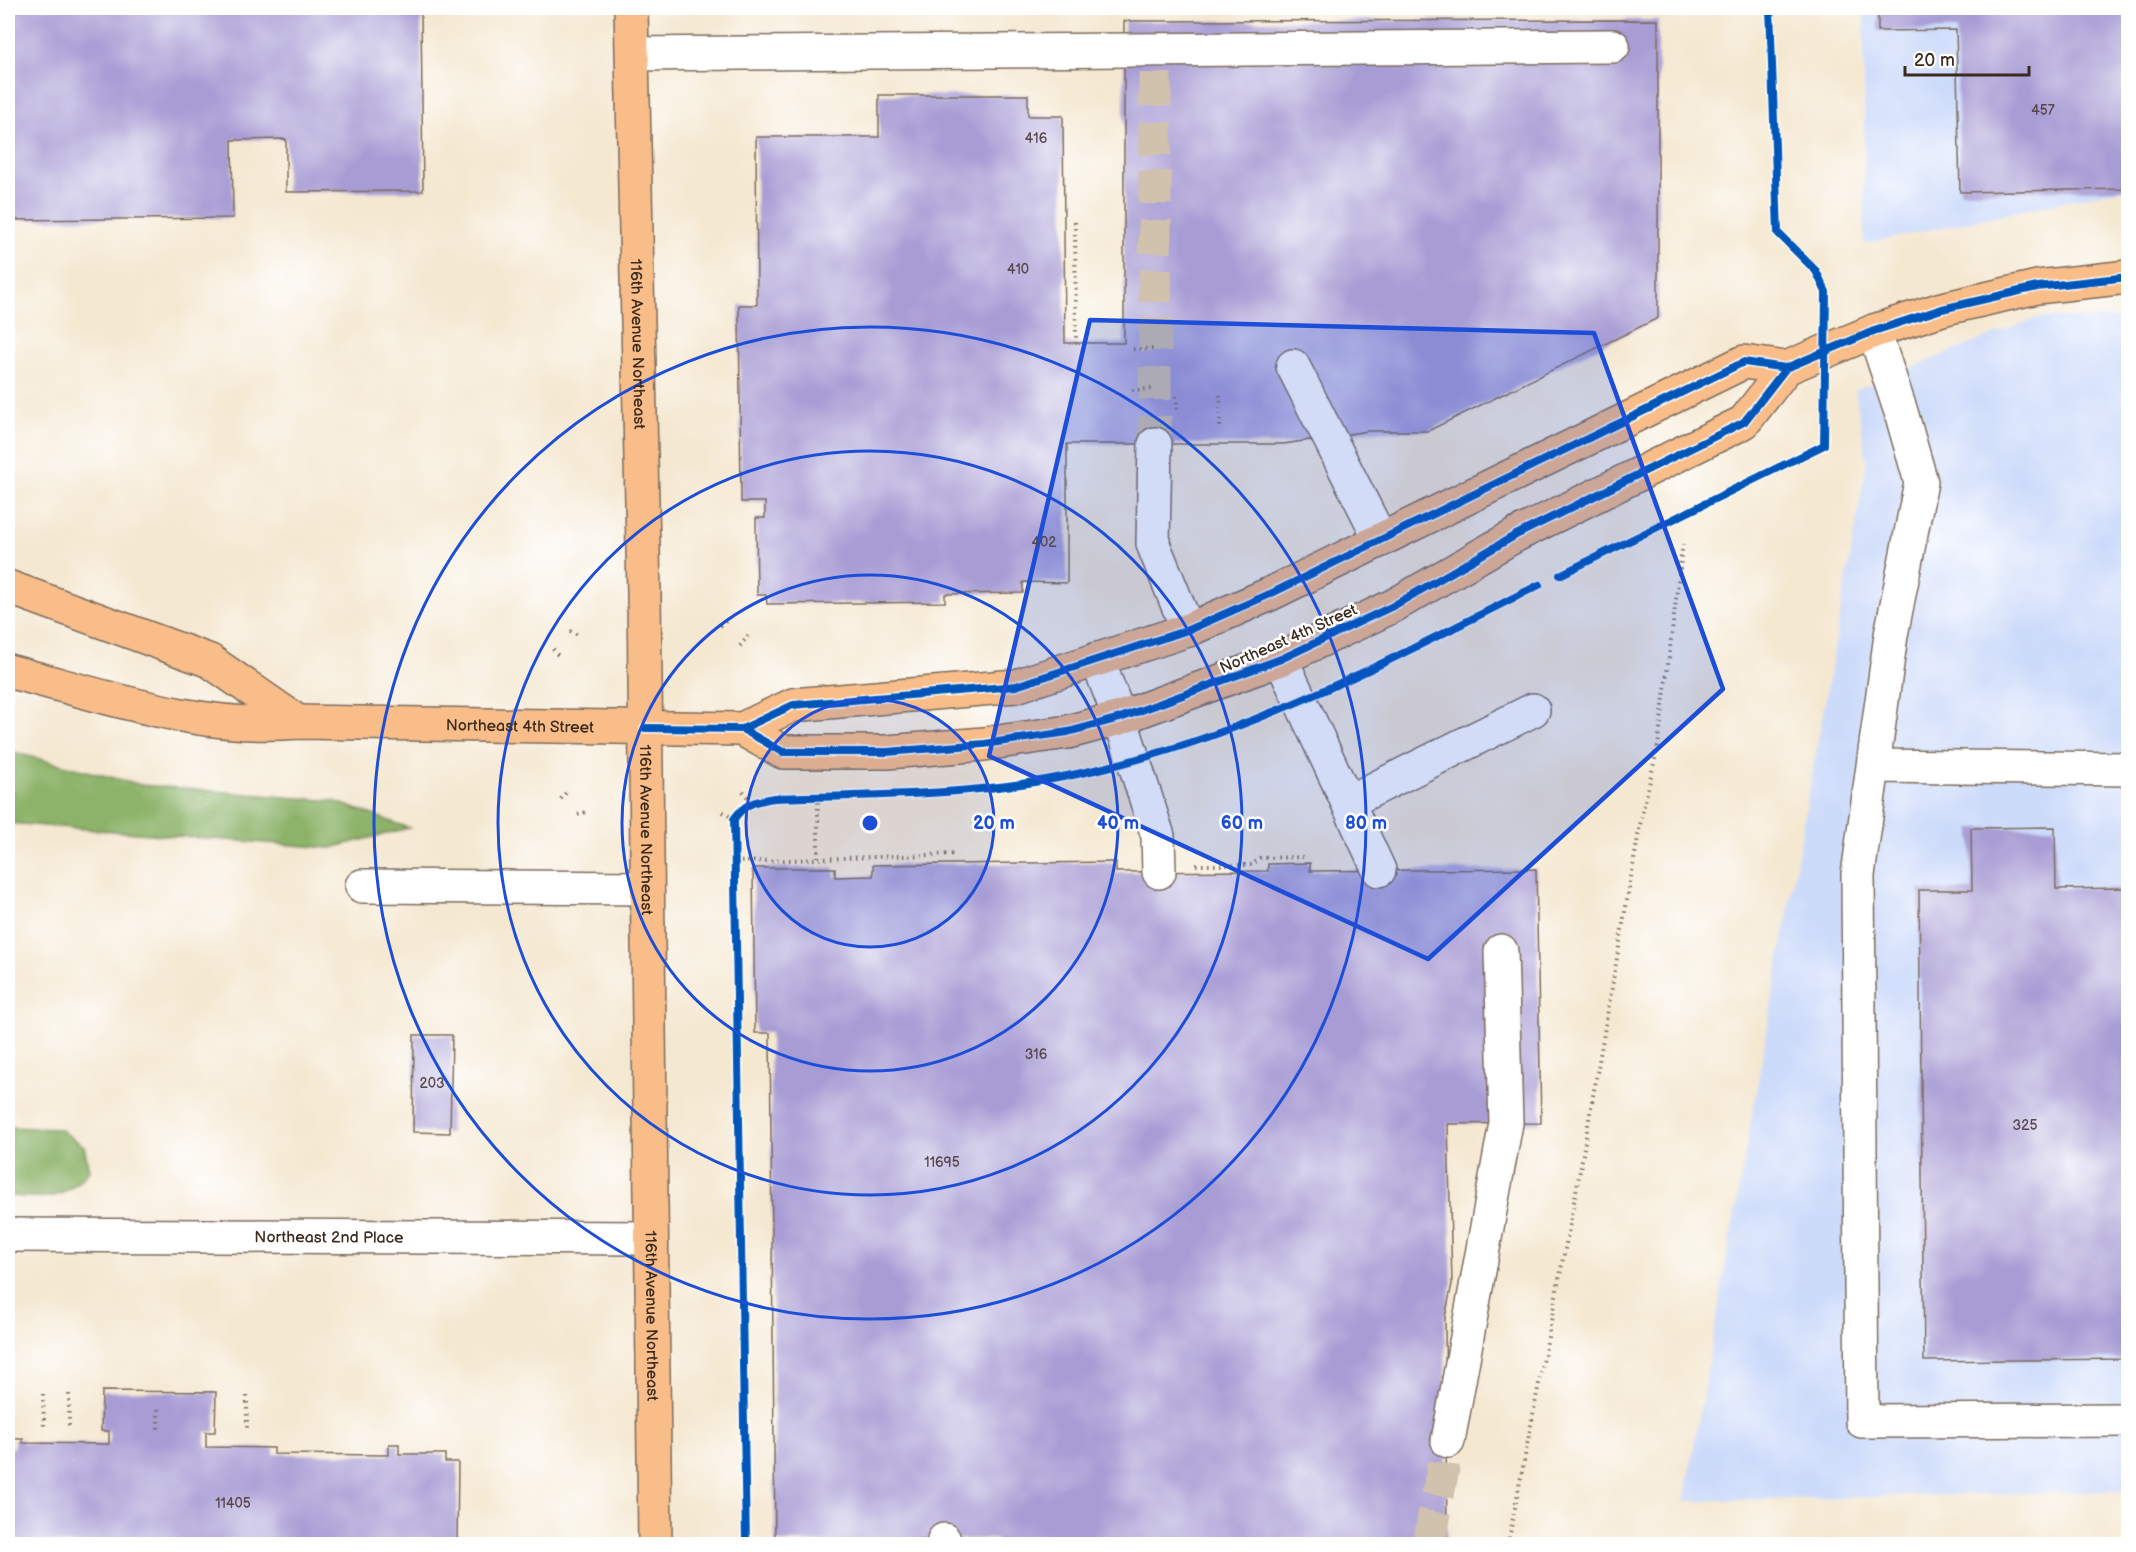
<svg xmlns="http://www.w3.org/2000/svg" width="2136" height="1552" viewBox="0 0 2136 1552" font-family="'Balsamiq Sans',sans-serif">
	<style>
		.built { fill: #cddbfa }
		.forest { fill: #8cb369; stroke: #646e44; stroke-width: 1.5 }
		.building { fill: #a79cd4 }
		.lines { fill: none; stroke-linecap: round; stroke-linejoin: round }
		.minor-tunnel { stroke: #d0c2ad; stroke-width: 33; stroke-dasharray: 33 16; stroke-linecap: butt }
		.minor-casing { stroke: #7c6c5d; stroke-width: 36 }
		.major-casing { stroke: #7c6c5d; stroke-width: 36 }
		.path { stroke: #7c6c5d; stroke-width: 4; stroke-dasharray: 1.5 4.5; stroke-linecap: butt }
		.minor { stroke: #fff; stroke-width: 33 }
		.major { stroke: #f8bd89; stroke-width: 33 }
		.cycleway-casing { stroke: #fff; stroke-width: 11 }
		.cycleway { stroke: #0057b8; stroke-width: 8 }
		.marked { fill: #1d4ed8; fill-opacity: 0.2; stroke: #1d4ed8; stroke-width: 4.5; stroke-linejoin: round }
		.ring { fill: none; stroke: #1d4ed8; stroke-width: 3 }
		.labels { text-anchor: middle; stroke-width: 5; stroke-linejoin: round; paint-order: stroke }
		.number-label { font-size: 14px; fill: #56464c }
		.street-label { font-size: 16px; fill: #3b2a1e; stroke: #fff }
		.centre { fill: #1d4ed8; stroke: #fff; stroke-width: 3 }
		.ring-label { font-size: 18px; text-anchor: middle; font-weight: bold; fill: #1d4ed8; stroke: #fff; stroke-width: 5; stroke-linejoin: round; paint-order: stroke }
	</style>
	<rect width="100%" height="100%" fill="#fff"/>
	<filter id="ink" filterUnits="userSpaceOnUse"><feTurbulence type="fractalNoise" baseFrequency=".0167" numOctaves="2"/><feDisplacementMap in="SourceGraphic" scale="12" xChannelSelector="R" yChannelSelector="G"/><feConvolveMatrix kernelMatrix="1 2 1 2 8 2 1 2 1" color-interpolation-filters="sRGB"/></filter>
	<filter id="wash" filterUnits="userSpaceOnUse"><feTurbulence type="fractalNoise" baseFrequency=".008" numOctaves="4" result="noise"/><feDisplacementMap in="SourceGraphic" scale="24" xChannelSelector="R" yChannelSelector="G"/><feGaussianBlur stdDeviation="1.35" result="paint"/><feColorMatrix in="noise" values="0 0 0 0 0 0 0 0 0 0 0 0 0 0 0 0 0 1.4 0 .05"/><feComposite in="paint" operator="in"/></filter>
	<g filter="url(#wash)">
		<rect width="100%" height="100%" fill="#f5e8d1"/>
		<path class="built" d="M1864 8H2128V188L1864 244Z
			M2036 318H2128V1491L1684 1501 1867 462 1855 390Z"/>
		<path class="forest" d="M8 751 142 785 334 801 409 828 331 848 8 823Z
			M8 1127 59 1129 84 1146 89 1171C57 1204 51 1197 8 1196Z"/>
		<g id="blocks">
			<path class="building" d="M8 8H421L423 191 286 192V139L232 140 233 218 8 220Z
				M1878 8H2128V189L1960 192 1956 30 1878 31Z
				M1658 20V318L1428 431H1368L1284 444H1067V583L1023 582V593L945 594V602L767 604 766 595H757L756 518H765V502H741L739 305H757L756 137H879V95H1028V116H1063L1065 343H1124V21Z
				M2055 827 2056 889 2128 888V1359L1924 1361 1919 890H1972L1971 828Z
				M1116 862V872L1268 871V864L1310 863V871L1536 869 1541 1123 1448 1124 1452 1284 1445 1317 1447 1544H997V1539L911 1540V1544L775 1542 770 1033H755L753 868H835V877L873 876V865Z
				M414 1035H452L450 1133 413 1132Z
				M102 1391 216 1392 215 1432H206V1447L274 1448V1454L389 1455V1444H399V1454H445V1462H458L457 1544H8V1448H14V1439H23V1443L109 1444V1431H101Z"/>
		</g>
	</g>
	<g filter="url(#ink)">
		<use href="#blocks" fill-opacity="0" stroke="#7c6c5d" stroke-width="1.5"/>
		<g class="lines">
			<path class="minor-tunnel" d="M1155 73V444
				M1429 1544 1448 1441"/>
			<g class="minor-casing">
				<g id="minor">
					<path d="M633 54 1613 46"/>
					<path d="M1874 331 1901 412 1921 482 1891 635 1858 875 1862 1421 2128 1420"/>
					<path d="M1293 366 1381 540"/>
					<path d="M1155 444 1153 544 1188 630"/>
					<path d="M1097 659 1120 718 1158 836 1159 872"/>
					<path d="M1281 659 1379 870"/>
					<path d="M1874 766 2128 769"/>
					<path d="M1348 802 1533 710"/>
					<path d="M362 886 647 888"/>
					<path id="s1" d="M8 1235 650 1238"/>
					<path d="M1448 1441 1506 1123 1501 951"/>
					<path d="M944 1540V1544"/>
				</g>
			</g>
			<g class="major-casing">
				<g id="major">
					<path id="s2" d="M631 8 644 593 655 1544"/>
					<path d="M8 587 210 661 298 722"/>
					<path id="s3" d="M8 671C102 695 200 731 298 722L742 729 793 705 1016 686 1188 630 1270 594 1744 362 1786 368 1874 331 1942 309 2037 287 2128 277"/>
					<path d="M742 729 783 752H887L984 744 1068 732 1120 718 1281 659 1393 606 1516 535 1744 422 1786 368"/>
				</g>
			</g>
			<path class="path" d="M1075 222 1076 343
				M1133 349H1153
				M1132 390 1153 389
				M1220 395V428
				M1176 396 1177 413
				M720 626 730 618
				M570 631 578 635
				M740 646 748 636
				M553 649 559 657
				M743 791 751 802
				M818 796V857
				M561 799 568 790
				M723 812 734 819
				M578 815 586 812
				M735 862 955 854
				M1196 865H1252L1260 858 1303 857
				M43 1394 44 1427
				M69 1394V1427
				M247 1396V1430
				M158 1409V1432
				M1508 1544 1580 1171 1642 814 1658 746 1683 542"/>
			<use href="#minor" class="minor"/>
			<use href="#major" class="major"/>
			<g class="cycleway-casing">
				<path id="cycleway" d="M1560 575 1824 445 1826 292 1816 271 1778 233 1770 8
					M645 728 742 729 793 705 1016 686 1188 630 1270 594 1744 362 1786 368 1874 331 1942 309 2037 287 2128 277
					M742 729 783 752H887L984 744 1068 732 1120 718 1281 659 1393 606 1516 535 1744 422 1786 368
					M746 1544 734 819C745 803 756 801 774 798 875 795 977 796 1077 774 1241 740 1390 660 1539 585"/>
			</g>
			<use href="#cycleway" class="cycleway"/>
		</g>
	</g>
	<path class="marked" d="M1090 320 1594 333 1723 689 1428 959 989 756Z"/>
	<circle cx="870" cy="823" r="124" fill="#1d4ed8" fill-opacity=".12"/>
	<g class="ring">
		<circle cx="870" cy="823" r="124"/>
		<circle cx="870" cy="823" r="248"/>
		<circle cx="870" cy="823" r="372"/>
		<circle cx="870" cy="823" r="496"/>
	</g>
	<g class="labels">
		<g class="number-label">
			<text x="2043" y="115">457</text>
			<text x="1036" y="143">416</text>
			<text x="1018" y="274">410</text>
			<text x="1044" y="547">402</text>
			<text x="1036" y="1059">316</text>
			<text x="432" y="1088">203</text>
			<text x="2025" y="1130">325</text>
			<text x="942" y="1167">11695</text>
			<text x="233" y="1508">11405</text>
		</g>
		<g class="street-label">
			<text dy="6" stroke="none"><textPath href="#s2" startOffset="336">116th Avenue Northeast</textPath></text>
			<text transform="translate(1288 638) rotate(-24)" y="6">Northeast 4th Street</text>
			<text dy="6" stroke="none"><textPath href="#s3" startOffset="518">Northeast 4th Street</textPath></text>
			<text dy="6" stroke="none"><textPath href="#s2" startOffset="822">116th Avenue Northeast</textPath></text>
			<text dy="6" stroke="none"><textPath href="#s1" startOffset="321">Northeast 2nd Place</textPath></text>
			<text dy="6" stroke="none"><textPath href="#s2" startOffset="1308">116th Avenue Northeast</textPath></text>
		</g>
	</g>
	<circle cx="870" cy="823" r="9" class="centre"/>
	<g class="ring-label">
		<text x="994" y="829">20 m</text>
		<text x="1118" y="829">40 m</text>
		<text x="1242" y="829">60 m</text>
		<text x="1366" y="829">80 m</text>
	</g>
	<rect width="2136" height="1552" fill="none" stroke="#fff" stroke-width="30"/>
	<path d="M1905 66v9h124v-9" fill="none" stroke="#3b2a1e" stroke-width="3"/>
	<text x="1914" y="66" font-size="18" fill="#3b2a1e" stroke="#ffffff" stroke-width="4.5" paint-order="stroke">20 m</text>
</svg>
